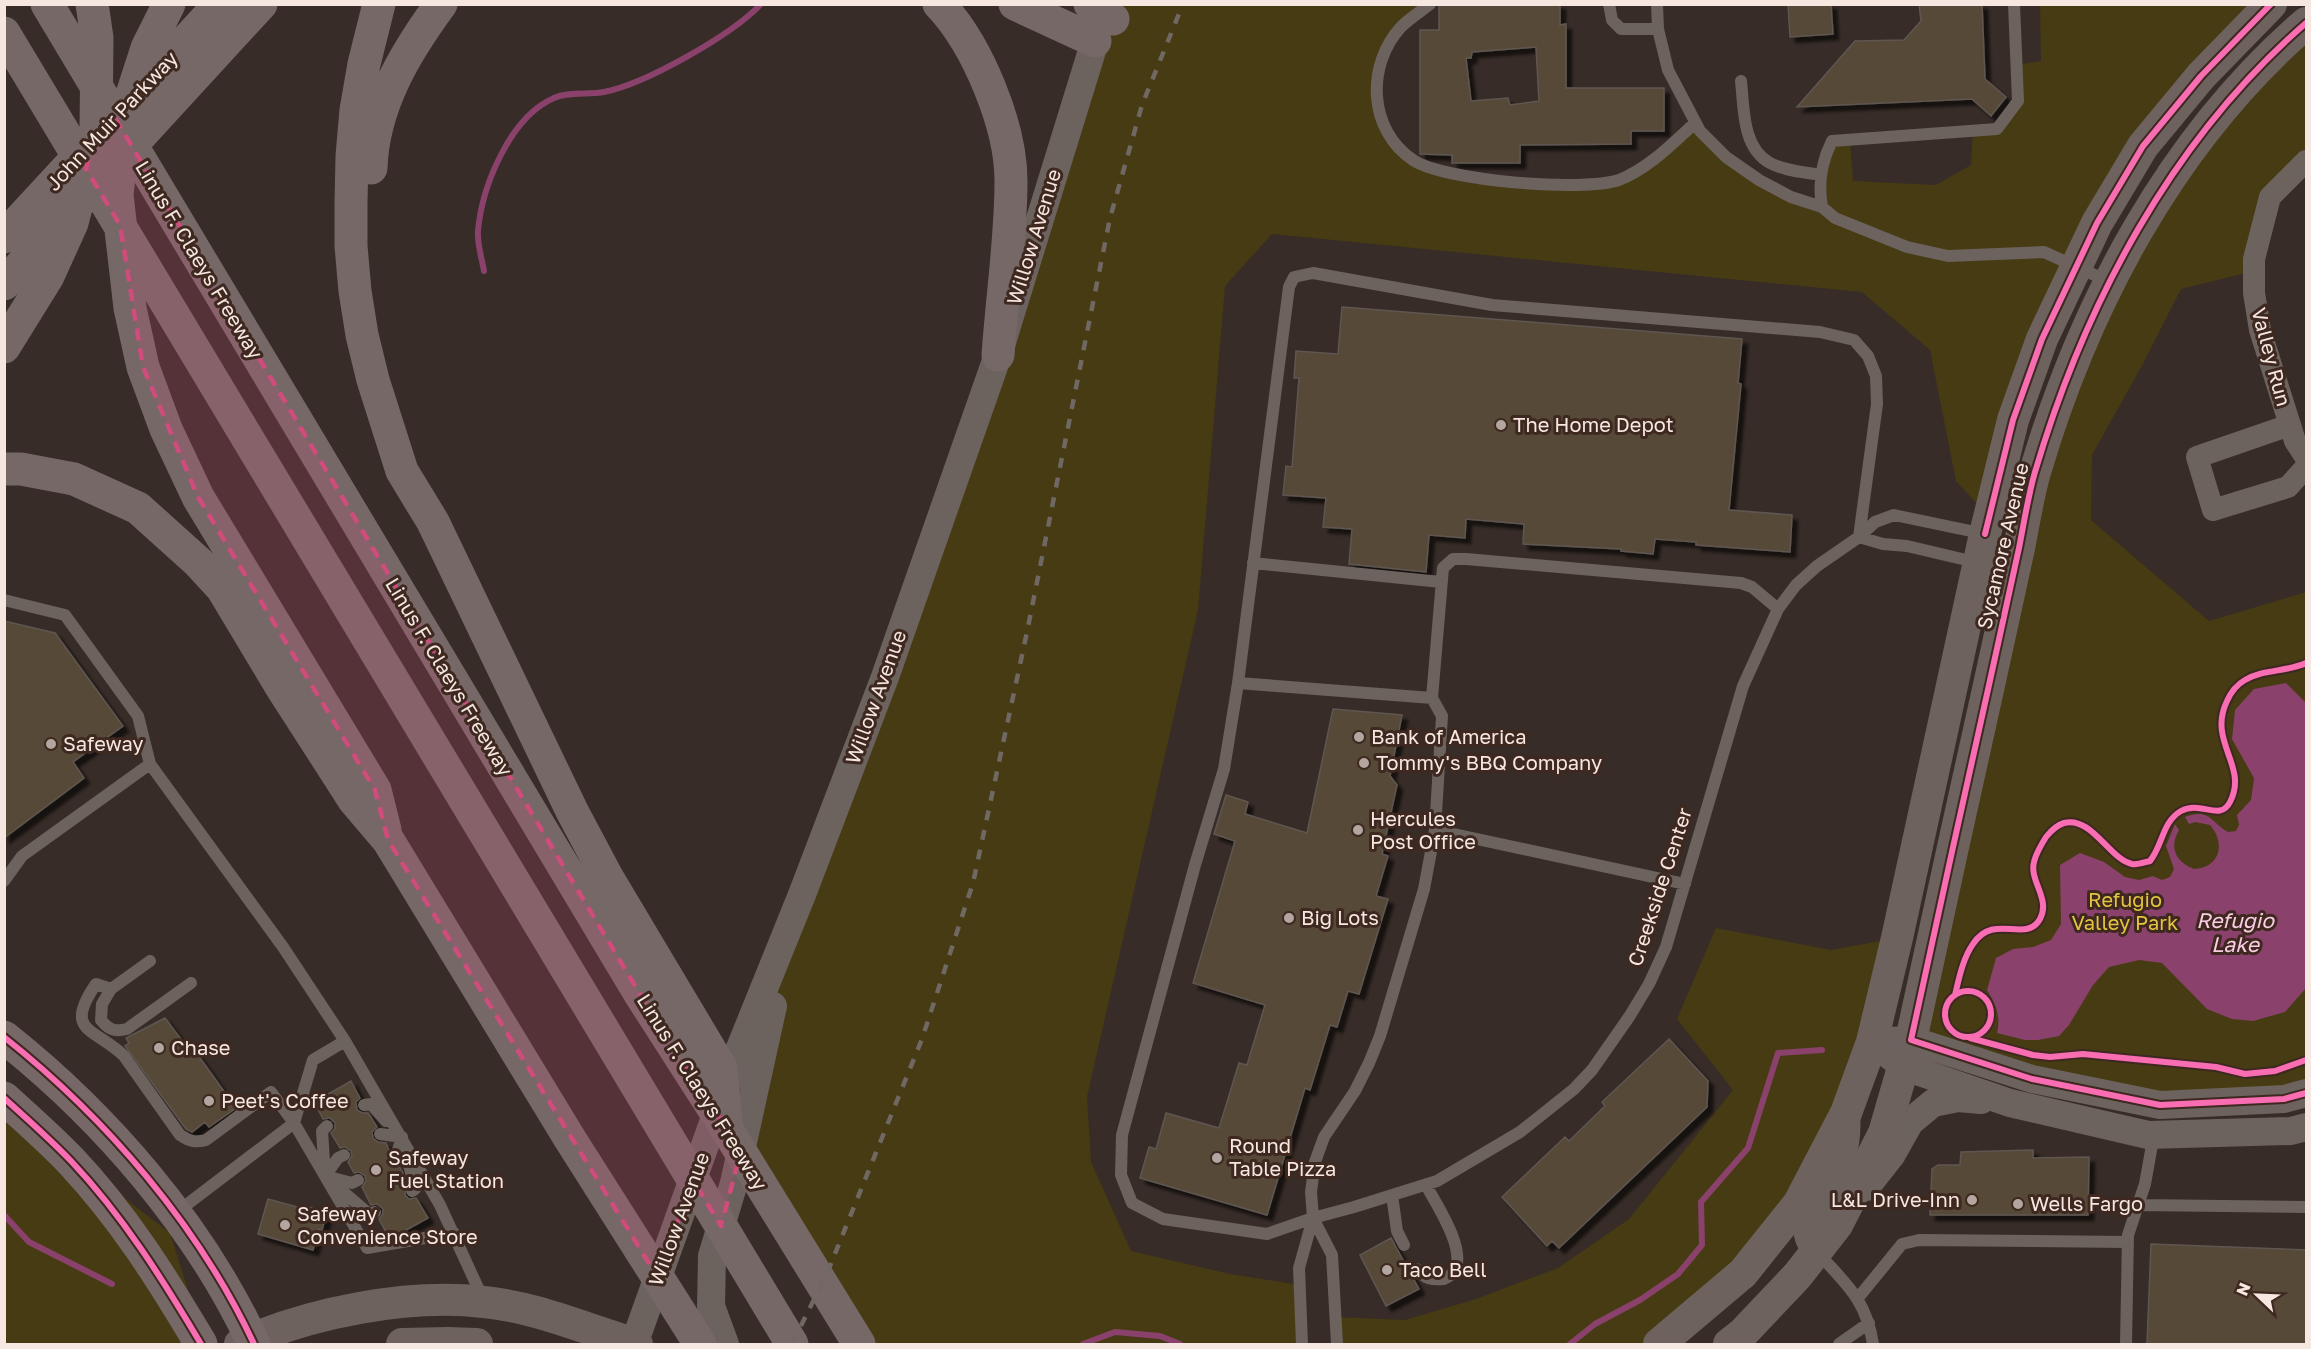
<svg xmlns="http://www.w3.org/2000/svg" width="2311" height="1349" viewBox="0 0 2311 1349" font-family="'Golos Text',sans-serif">
	<style>
		.green { fill: #463b13 }
		.water { fill: #8a426c }
		.lines { fill: none; stroke-linecap: round; stroke-linejoin: round }
		.stream { stroke: #8a426c; stroke-width: 6 }
		.building { fill: #564839; stroke: #5f5751; stroke-width: 1.5; fill-rule: evenodd; filter: url(#shadow) }
		.service { stroke: #6c625e; stroke-width: 12 }
		.minor { stroke: #6c625e; stroke-width: 22 }
		.tertiary { stroke: #6c625e; stroke-width: 28 }
		.secondary { stroke: #6d625e; stroke-width: 32 }
		.primary { stroke: #756866; stroke-width: 33 }
		.motorway { stroke: #766866; stroke-width: 33 }
		.rail { stroke: #706863; stroke-width: 4.5; stroke-dasharray: 10 10; stroke-linecap: butt }
		.cycleway-casing { stroke: #3e2820; stroke-width: 10 }
		.cycleway { stroke: #f96db3; stroke-width: 6 }
		.marked { fill: #cf4c7c; fill-opacity: 0.2; stroke: #cf4c7c; stroke-width: 4.5; stroke-dasharray: 12 8; stroke-linejoin: round }
		.poi-dot { fill: #b3a6a0; stroke: #3e2820; stroke-width: 2 }
		.labels { text-anchor: middle; stroke-width: 6; stroke-linejoin: round; paint-order: stroke }
		.street-label { font-size: 20px; fill: #f6e7e1; stroke: #3e2820 }
		.poi-label { font-size: 20px; fill: #f6e7e1; stroke: #3e2820; text-anchor: start }
		.park-label { font-size: 20px; fill: #e2c43e; stroke: #3e2820 }
		.water-label { font-size: 21px; font-style: italic; fill: #facde5; stroke: #3e2820 }
	</style>
	<defs>
		<filter id="shadow"><feDropShadow dx="5.5" dy="5.5" stdDeviation="1.5" flood-color="#0009"/></filter>
	</defs>
	<rect width="100%" height="100%" fill="#372c27"/>
	<path class="green" d="M2252 4 2143 146 1977 504 1956 481 1930 350 1862 292 1272 234 1225 286 1198 610 1087 1097 1091 1162 1131 1251 1230 1274 1300 1285 1302 1344H874L726 1128 1118 5H1430L1389 44 1378 110 1411 159 1505 180H1619L1695 123 1726 157 1821 207 1832 141 1850 140 1853 181 1936 185 1971 165 1973 131 1997 129 2018 101 2016 65 2041 61 2040 5Z
		M2306 23V161L2270 197 2254 271 2181 289 2144 362 2092 455 2091 520 2209 621 2306 592V1093L2160 1105 1911 1040 2018 552 2136 233Z
		M1716 928 1831 950 1897 938 1799 1203 1659 1344H1337L1336 1317 1405 1320 1476 1299 1558 1268 1629 1219 1733 1090 1677 1019Z
		M4 1106 170 1233 205 1344H5Z"/>
	<path class="water" d="M2286 683 2306 703V988L2285 1012 2253 1021 2232 1019 2207 1009 2162 963 2139 960 2109 967 2093 985 2069 1025 2059 1036 2038 1040H2025L1997 1033C2001 1017 1996 1004 1987 990L1996 958 2013 949 2033 947 2051 940 2061 924 2060 865 2080 853 2104 862 2125 877 2139 880 2153 876 2162 880 2170 877 2174 869 2166 846 2175 824 2179 830C2169 847 2175 862 2194 869 2220 868 2226 843 2210 825L2195 822 2189 824 2185 817C2210 808 2210 822 2228 832L2236 831 2239 825 2237 815 2251 800 2254 778 2232 739 2235 710 2254 689Z"/>
	<g class="lines">
		<path class="stream" d="M484 271C482 259 477 244 478 231 482 186 510 117 554 98 568 91 589 95 604 92 645 84 732 35 761 4
			M4 1215 29 1242 112 1284
			M1083 1344 1115 1332 1160 1336 1180 1344
			M1570 1344 1595 1324 1640 1300 1678 1274 1702 1245 1701 1202 1748 1148 1778 1053 1822 1050"/>
	</g>
	<path class="building" d="M1439 4H1560V25L1566 24V88H1664V131H1631V144L1520 145V163H1452V155L1420 154V30H1439ZM1536 47 1539 101 1510 105 1508 98 1471 101 1466 58H1471L1472 52Z
		M1788 4H1831L1833 34 1790 37Z
		M1919 4H1982L1985 79 2006 97 1991 116 1972 99 1797 107 1855 41 1904 40 1921 21Z
		M1342 307 1742 339 1738 383 1741 384 1729 510 1792 515 1790 552 1696 545V542L1655 539 1653 554 1621 551V549L1523 544 1524 524 1466 519 1465 538 1429 535 1426 572 1349 564 1352 529 1323 527 1326 498 1283 495 1286 466 1292 467 1299 378H1294L1296 351 1338 354Z
		M4 621 55 633 123 726 73 762 84 778 4 838Z
		M1333 709 1402 715 1390 776 1397 785 1382 854 1388 856 1376 896 1388 899 1359 994 1348 991 1337 1027 1330 1025 1310 1090 1305 1088 1267 1215 1140 1178 1149 1147 1156 1149 1166 1113 1219 1128 1239 1063 1247 1065 1265 1005 1193 983 1235 841 1214 834 1226 795 1248 802 1245 814 1307 833Z
		M165 1018 186 1046 190 1044 236 1108 209 1127 205 1122 192 1132 186 1129 125 1046 129 1043 126 1038Z
		M1669 1039 1708 1081 1707 1107 1559 1248 1552 1241 1547 1246 1502 1197 1565 1137 1569 1141 1605 1106 1602 1102Z
		M351 1081 360 1098 356 1102 357 1110 362 1113H368L377 1127 372 1132 373 1138 378 1142 386 1143 389 1150 387 1157 388 1164 393 1167 399 1166 403 1173 406 1186 405 1195 409 1199 416 1198 428 1218 399 1234 388 1236 379 1219 383 1214V1209L377 1204 371 1205 362 1187 366 1181 365 1176 359 1172 354 1173 348 1162 352 1156 351 1151 345 1147 340 1148 331 1133 335 1129V1123L330 1118 323 1119 314 1102Z
		M2033 1150V1158L2089 1157 2088 1215H1930L1932 1169 1938 1165H1960L1961 1152Z
		M268 1199 308 1210V1207L327 1212 322 1230 319 1229 313 1250 258 1234Z
		M1391 1238 1419 1289 1386 1306 1360 1255Z
		M2151 1244 2307 1250V1344H2147Z"/>
	<g class="lines">
		<path class="service" d="M1430 4C1420 12 1409 19 1401 27 1366 65 1368 130 1413 160 1444 181 1583 192 1619 180 1648 169 1673 143 1695 123
			M1609 4 1612 20 1621 29H1658
			M1657 4 1658 29 1668 70 1700 131 1726 157 1759 180 1791 197 1822 207 1835 218 1907 247 1948 256 2044 252 2110 282
			M1741 81C1744 108 1742 148 1770 163 1785 171 1804 172 1820 175
			M1822 207C1818 183 1821 163 1832 141L1997 129 2018 101 2014 4
			M1859 537 1883 544 1907 546 1979 563 2018 552 1985 534 1894 515 1875 522 1859 537 1817 566 1796 585 1778 609 1743 686 1666 947 1649 984 1629 1017 1592 1070 1574 1089 1520 1132 1437 1181 1354 1207 1313 1218 1267 1234 1163 1219 1132 1203 1121 1175 1122 1135 1195 865 1224 769 1238 683 1289 287 1294 277 1313 273 1492 305 1820 332 1854 340 1868 356 1876 376 1877 404 1859 537
			M1253 563 1441 582
			M4 600 65 615 138 716 150 764 283 947 345 1041 440 1205 484 1301
			M1238 683 1432 698
			M1435 830 1685 884
			M4 881 22 856 150 764
			M150 961 111 989 96 984C62 1033 96 1028 124 1056L180 1135C189 1141 195 1143 206 1140L271 1092 294 1123 367 1248 454 1233
			M111 989 102 1004 101 1020C109 1030 115 1032 127 1029L191 983
			M364 1105 371 1104 386 1121
			M327 1126 322 1131 325 1176 369 1214 375 1212
			M380 1134 402 1137
			M406 1153 415 1189 412 1191
			M395 1159 402 1138
			M325 1176 338 1158 344 1155
			M329 1177 352 1183 358 1180
			M1392 1195 1397 1231 1404 1245
			M2139 1205 2306 1207
			M177 1212 294 1123 313 1060 345 1041
			M1313 1218 1311 1192 1315 1162 1324 1137 1355 1091 1369 1063 1380 1036 1424 889 1435 830 1442 716 1432 698 1443 568 1453 559H1466L1741 583 1752 587 1778 609
			M1817 1252C1846 1284 1866 1299 1873 1344
			M1417 1269C1423 1279 1433 1280 1444 1279 1448 1277 1453 1274 1455 1270 1466 1248 1436 1204 1426 1185
			M1858 1298 1902 1244 1919 1240 2128 1242
			M1302 1344 1299 1268 1313 1218 1332 1255 1337 1344
			M1839 1344 1869 1323
			M2126 1344 2128 1235 2145 1184 2154 1134"/>
		<path class="minor" d="M2306 161 2270 197 2254 259V293L2260 330 2290 425 2295 441 2306 458
			M2290 425 2197 457 2213 510 2288 487 2306 467"/>
		<path class="tertiary" d="M1889 1041 1911 1040 2032 1079 2160 1105 2284 1099 2306 1093
			M1872 1042 1905 1067 2010 1103 2148 1135 2291 1131 2306 1127
			M1866 1187 1892 1154 1910 1122 1933 1103 1958 1098 1981 1100
			M1816 1251C1811 1244 1806 1235 1807 1225 1808 1218 1817 1207 1821 1201 1839 1170 1849 1148 1846 1113
			M634 1344 738 1053 803 892 885 677 998 355 1095 41 1093 19
			M725 1344 711 1306 712 1256 734 1183 773 1006"/>
		<path class="secondary" d="M240 1344C309 1313 408 1293 484 1302 537 1307 587 1330 637 1344
			M402 1344 447 1343 477 1344
			M1659 1344 1743 1273 1799 1203 1846 1113 1872 1042 1897 938 1985 534 2013 420 2042 339 2097 223 2143 146 2201 76 2271 4
			M1729 1344 1743 1333 1797 1276 1837 1225 1884 1133 1911 1040C1936 922 1963 803 1989 685 1999 639 2009 594 2019 548 2024 523 2028 496 2035 472 2085 303 2172 139 2306 23"/>
		<path class="primary" d="M4 1037C106 1118 199 1226 254 1344
			M4 1098C27 1119 50 1139 71 1161 123 1216 163 1280 201 1344"/>
		<path class="motorway" d="M47 4 640 994 726 1128 859 1344
			M169 4 147 48 126 113 117 195 130 308 143 367 166 429 198 497 375 790 385 830
			M379 4 364 64 356 110 352 156 351 203V246L355 291 362 335 373 380 402 471 433 522 572 811 607 877 721 1068 726 1123
			M939 4C977 44 1011 125 1011 181 1011 239 1002 297 998 355
			M1015 4 1095 41
			M1090 4 1113 19
			M4 33 792 1344
			M138 93 220 4
			M371 168C373 106 405 53 441 4
			M4 237 90 144
			M4 284 261 4
			M4 347 48 276 72 223 96 129 97 38 92 4
			M4 469H21L74 479 138 508 198 562 222 588 282 688 354 800 388 840 570 1139 700 1344"/>
		<path class="rail" d="M792 1344 828 1271 922 1039 973 883 1027 632 1110 218 1142 105 1183 4"/>
		<g class="cycleway-casing">
			<path id="cycleway" d="M2306 23C2172 139 2085 303 2035 472 2028 496 2024 523 2019 548 2009 594 1999 639 1989 685 1963 803 1936 922 1911 1040L2032 1079 2160 1105 2284 1099 2306 1093
				M1985 534 2013 420 2042 339 2097 223 2143 146 2201 76 2271 4
				M1945 1014a23 23 0 1 1 46 0a23 23 0 1 1-46 0Z
				M1955 995C1959 978 1963 958 1973 944 1994 912 2026 944 2040 919 2051 899 2029 881 2034 862 2036 853 2041 845 2046 837 2050 832 2057 825 2064 823 2092 816 2109 859 2132 864 2138 865 2145 862 2150 861 2163 845 2162 822 2181 811 2201 800 2220 822 2230 802 2249 766 2207 742 2227 701 2231 692 2236 685 2245 680 2263 669 2287 672 2306 663
				M4 1037C106 1118 199 1226 254 1344
				M1970 1038 2033 1055 2050 1057 2083 1054 2216 1067 2245 1074 2275 1071 2306 1060
				M4 1098C27 1119 50 1139 71 1161 123 1216 163 1280 201 1344"/>
		</g>
		<use href="#cycleway" class="cycleway"/>
	</g>
	<path class="marked" d="M115 118 640 994 741 1151 721 1226 693 1180 658 1278 388 840 375 790 198 497 143 367 120 225 86 169 93 142Z"/>
	<g class="poi-dot">
		<circle cx="1501" cy="425" r="6"/>
		<circle cx="1359" cy="737" r="6"/>
		<circle cx="51" cy="744" r="6"/>
		<circle cx="1364" cy="763" r="6"/>
		<circle cx="1358" cy="830" r="6"/>
		<circle cx="1289" cy="918" r="6"/>
		<circle cx="159" cy="1048" r="6"/>
		<circle cx="209" cy="1101" r="6"/>
		<circle cx="1217" cy="1158" r="6"/>
		<circle cx="376" cy="1170" r="6"/>
		<circle cx="1972" cy="1200" r="6"/>
		<circle cx="2018" cy="1204" r="6"/>
		<circle cx="285" cy="1225" r="6"/>
		<circle cx="1387" cy="1270" r="6"/>
	</g>
	<g class="labels">
		<g class="street-label">
			<text transform="translate(112 121) rotate(-47)" y="7">John Muir Parkway</text>
			<text transform="translate(1034 237) rotate(-73)" y="7">Willow Avenue</text>
			<text transform="translate(199 260) rotate(59)" y="7">Linus F. Claeys Freeway</text>
			<text transform="translate(2271 357) rotate(75)" y="7">Valley Run</text>
			<text transform="translate(2003 546) rotate(-77)" y="7">Sycamore Avenue</text>
			<text transform="translate(449 677) rotate(59)" y="7">Linus F. Claeys Freeway</text>
			<text transform="translate(876 697) rotate(-70)" y="7">Willow Avenue</text>
			<text transform="translate(1660 887) rotate(-72)" y="7">Creekside Center</text>
			<text transform="translate(702 1092) rotate(58)" y="7">Linus F. Claeys Freeway</text>
			<text transform="translate(679 1219) rotate(-70)" y="7">Willow Avenue</text>
		</g>
		<g class="poi-label">
			<text x="1513" y="432">The Home Depot</text>
			<text x="1371" y="744">Bank of America</text>
			<text x="63" y="751">Safeway</text>
			<text x="1376" y="770">Tommy's BBQ Company</text>
			<text x="1370" y="826">Hercules<tspan x="1370" dy="23">Post Office</tspan></text>
			<text x="1301" y="925">Big Lots</text>
			<text x="171" y="1055">Chase</text>
			<text x="221" y="1108">Peet's Coffee</text>
			<text x="1229" y="1153">Round<tspan x="1229" dy="23">Table Pizza</tspan></text>
			<text x="388" y="1165">Safeway<tspan x="388" dy="23">Fuel Station</tspan></text>
			<text x="1960" y="1207" text-anchor="end">L&amp;L Drive-Inn</text>
			<text x="2030" y="1211">Wells Fargo</text>
			<text x="297" y="1221">Safeway<tspan x="297" dy="23">Convenience Store</tspan></text>
			<text x="1399" y="1277">Taco Bell</text>
		</g>
		<g class="park-label">
			<text x="2125" y="907">Refugio<tspan x="2125" dy="23">Valley Park</tspan></text>
		</g>
		<g class="water-label">
			<text x="2235" y="928">Refugio<tspan x="2235" dy="24">Lake</tspan></text>
		</g>
	</g>
	<rect width="2311" height="1349" fill="none" stroke="#f6e7e1" stroke-width="12"/>
	<g transform="translate(2257 1295) rotate(293)" stroke="#3e2820" stroke-width="4.5" paint-order="stroke">
	<path d="M0-4.5L10 22L0 15L-10 22Z" fill="#f6e7e1"/>
	<text y="-9" font-size="16" font-weight="bold" text-anchor="middle" fill="#f6e7e1">N</text>
	</g>
</svg>
